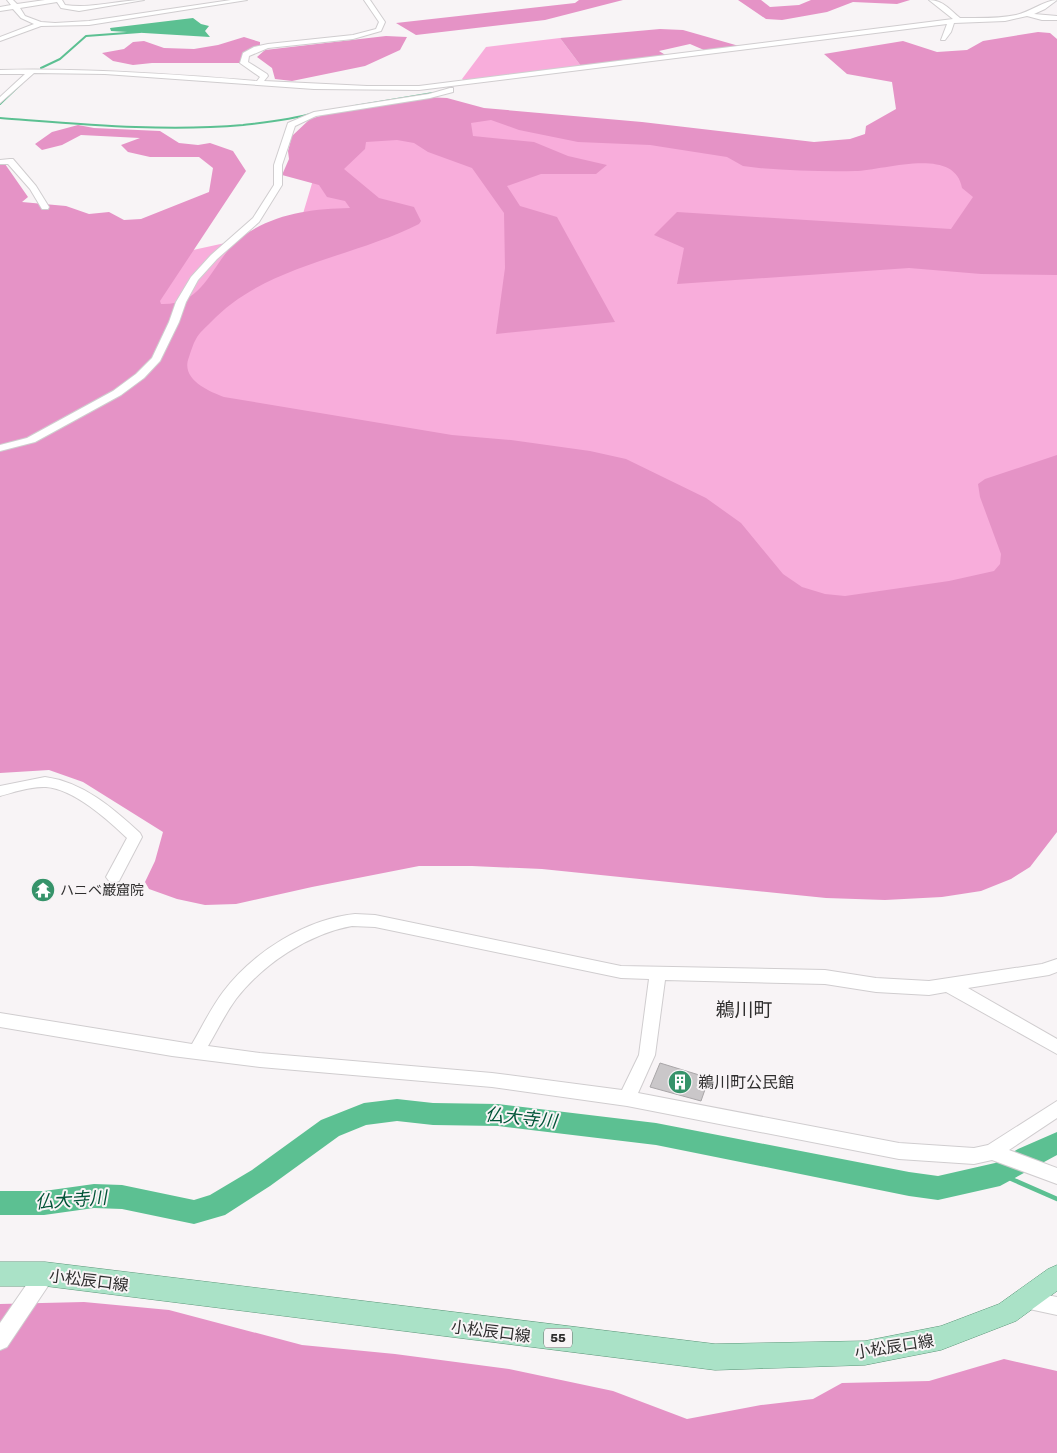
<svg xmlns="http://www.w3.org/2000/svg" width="1057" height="1453" viewBox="0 0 1057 1453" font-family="Rubik,'Noto Sans JP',sans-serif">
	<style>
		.green { fill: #f8addb }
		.forest { fill: #e593c6 }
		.water { fill: #5cc092 }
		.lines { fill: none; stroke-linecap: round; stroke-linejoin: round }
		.stream-far1 { stroke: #5cc092; stroke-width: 2 }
		.stream { stroke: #5cc092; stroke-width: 4.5 }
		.river { fill: #5cc092; fill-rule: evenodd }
		.building { fill: #cac7c9; stroke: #a9a6a8 }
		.minor-casing { stroke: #d0cdcf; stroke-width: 2 }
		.major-casing { stroke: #5b9779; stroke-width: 1 }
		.minor { fill: #fff; fill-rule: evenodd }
		.major { fill: #aae2c7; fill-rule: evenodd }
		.labels { text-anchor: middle; stroke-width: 4; stroke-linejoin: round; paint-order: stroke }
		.shield { fill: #f8f4f6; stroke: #6b696a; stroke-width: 1 }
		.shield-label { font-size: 12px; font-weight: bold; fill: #2f2e2e }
		.poi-label { font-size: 14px; fill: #2f2e2e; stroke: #f8f4f6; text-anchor: start }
		.near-poi-label { font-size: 16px; fill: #2f2e2e; stroke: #f8f4f6; text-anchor: start }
		.near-street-label { font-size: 16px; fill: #2f2e2e; stroke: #f8f4f6 }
		.near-water-label { font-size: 18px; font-style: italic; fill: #005437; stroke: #f8f4f6 }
		.near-quarter-label { font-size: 19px; fill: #2f2e2e; stroke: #f8f4f6 }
	</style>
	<rect width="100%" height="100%" fill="#f8f4f6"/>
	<path class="green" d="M560 38 581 66 464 81 462 79 486 47Z
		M466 112 964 166 1057 263V717L0 507 161 257 299 227 330 123Z"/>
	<path class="forest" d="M579 0H623L545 20 416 35 396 23 575 3Z
		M738 0H761L770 7 799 5 811 0H910L897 4 853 2 827 12 782 20 766 19Z
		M660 29 683 30 739 46 704 50 690 44 659 51 667 56 581 66 560 38Z
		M1038 32 1050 33 1057 39V275L981 274 909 268 677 284 684 248 654 235 677 212 951 229 973 197 962 188C955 145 882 171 855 171 823 172 791 170 759 168L743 166 727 157 650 145 578 142 519 130 491 120 471 123 473 136 534 142 568 156 607 165 596 174H541L507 186 520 206 557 217 615 322 496 334 505 268 504 213 472 168 428 152 414 143 397 140 366 142 365 149 344 169 379 198 414 207 421 221 419 224C352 258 265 265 211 322 206 327 199 333 196 339 193 344 191 351 189 357 180 379 208 391 224 397L452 435 511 440 590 451 626 459 706 498 741 523 783 574 802 587 825 594 845 596 949 581 994 571 1000 564 1001 554 980 497 978 484 985 479 1057 455V832L1030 867 1011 879 981 891 942 897 885 900 826 898 542 869 472 866H419L312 887 236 904 205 905 177 899 149 889 145 882 155 861 163 832 83 782 49 770 0 773V164H5L28 197 22 202 66 206 89 214 109 212 124 220 141 219 209 192 213 168 199 157H150L128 152 121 145 140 138 81 135 62 145 42 150 35 144 52 132 78 125 94 128 160 131 179 143 198 145 210 143 233 151 246 171 160 301 161 304C207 306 212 258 243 236 276 213 312 209 350 208L345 201 327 197 319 185 282 175 289 159 288 151 292 136 310 119 327 114 425 97 447 98 484 108 642 122 814 142 850 139 865 134 866 126 896 109 892 82 847 74 824 54 903 41 937 52 967 50 983 41Z
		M386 36 407 37 400 50 365 66 292 81 275 79 272 68 257 57 265 50Z
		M244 37 260 42V45C250 48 244 52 241 63H152L133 65 113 61 102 53 124 49 133 42 144 41 164 48 194 49 218 45Z
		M84 1302 169 1310 302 1345 395 1354 509 1369 613 1391 687 1419 761 1405 813 1399 842 1383 929 1381 1004 1359 1057 1371V1453H0V1304Z"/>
	<path class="water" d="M193 18 201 24 209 26 205 31 210 37 111 31 110 28Z"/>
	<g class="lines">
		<path class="stream-far1" d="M41 68 60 59 86 36 140 32
			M0 104 22 83
			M355 106 433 93
			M0 118C81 124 162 132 243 125 268 122 290 120 314 113"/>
		<path class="stream" d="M1000 1174 1057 1199"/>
		<path class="river" d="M397 1099 433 1103 498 1104 656 1123 909 1172 938 1176 995 1163 1018 1149 1057 1132V1155L1000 1186 938 1200 909 1196 656 1145 498 1126 433 1125 397 1121 366 1125 339 1136 270 1186 225 1215 194 1224 122 1209 94 1208 44 1215H0V1191H44L94 1184 122 1185 194 1200 210 1195 252 1170 321 1120 364 1103Z"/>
	</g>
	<path class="building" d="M660 1063 709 1078 701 1101 650 1087Z"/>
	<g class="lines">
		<g class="minor-casing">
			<path id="minor" d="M7 0H13L17 4 45 0H62L65 5C92 9 118 0 144 0L79 11 61 8 57 2 20 8 25 16 41 22 55 23 89 21 231 0H247L89 25 41 26 0 41V37L34 24 21 18 13 9 0 11V7L11 5Z
				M364 0H370L385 22 381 31 353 39 268 48 249 56 248 62 267 74 268 76 264 81 367 86H419L953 19 929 0C943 0 950 10 960 18 979 18 998 19 1016 15 1030 12 1045 0 1057 0L1045 9 1034 14 1057 16V20H1042L1027 16 1005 21 954 23 951 32 945 40H941L947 24 419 90 314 89 105 74 34 73 0 103V97L25 74H0V70C85 68 171 74 257 81L260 77 240 63 243 53 254 47 268 44 353 35 376 29 379 22Z
				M450 88H453V92L430 98 316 116 295 126 282 165V185L259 222 217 259 198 280 186 302 179 322 160 361 144 378 121 395 35 442 0 451V445L27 438 113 391 136 374 152 358 169 322 176 302 191 277 211 255 253 218 274 185V165L288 123 314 112 429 94Z
				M10 159H13L36 186 49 207 48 209H42L30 189 8 164H0V160Z
				M45 777C83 782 113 808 140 833L142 837 119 881 114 883 109 881 106 877 127 838C108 820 74 789 46 787 31 786 14 792 0 796V786Z
				M355 914 375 915 621 966 825 970 876 978 929 981 1042 964 1057 959V972L1049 975 968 988 1057 1039V1054L946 992 929 995 876 992 825 984 665 980 655 1055 638 1093 899 1143 974 1148 988 1145 1057 1101V1118L1009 1150 1057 1168V1184L992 1160 974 1164 899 1159 627 1106 492 1087 260 1067 172 1056 0 1027V1013L192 1044C202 1027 211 1008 223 992 253 952 306 919 355 914ZM352 926 375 927 621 978 649 979 639 1055 622 1090 492 1073 260 1053 208 1046C217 1031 225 1014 236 999 263 964 308 934 352 926Z
				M45 1265 52 1268 55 1274 52 1280 7 1347 0 1350V1323L38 1268Z
				M1027 1291 1057 1297V1315L1020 1307 1017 1300 1020 1293Z"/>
		</g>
		<g class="major-casing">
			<path id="major" d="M0 1262H45L715 1344 865 1341 941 1326 999 1304 1048 1269 1057 1265V1291L1016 1321 941 1350 865 1365 715 1370 45 1286H0Z"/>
		</g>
		<use href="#minor" class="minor"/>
		<use href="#major" class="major"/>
	</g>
	<defs>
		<g id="temple-disc" transform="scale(1.25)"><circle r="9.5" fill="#36936a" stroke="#f8f4f6"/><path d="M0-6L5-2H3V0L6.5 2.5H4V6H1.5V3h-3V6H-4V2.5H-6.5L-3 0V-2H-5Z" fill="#fff"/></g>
		<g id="building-disc" transform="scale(1.25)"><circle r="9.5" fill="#36936a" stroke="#f8f4f6"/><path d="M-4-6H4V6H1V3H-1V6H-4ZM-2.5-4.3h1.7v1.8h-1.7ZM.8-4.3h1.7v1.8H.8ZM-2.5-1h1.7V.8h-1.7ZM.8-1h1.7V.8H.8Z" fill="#fff"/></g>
	</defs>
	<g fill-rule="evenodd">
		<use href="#temple-disc" x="43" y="890"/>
		<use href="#building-disc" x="680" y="1082"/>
	</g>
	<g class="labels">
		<rect class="shield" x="544" y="1328.5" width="28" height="19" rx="4"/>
		<g class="shield-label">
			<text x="558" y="1342">55</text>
		</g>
		<g class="poi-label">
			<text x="60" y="895">ハニベ巌窟院</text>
		</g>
		<g class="near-poi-label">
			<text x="698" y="1088">鵜川町公民館</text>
		</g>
		<g class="near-street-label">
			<text transform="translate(89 1280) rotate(7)" y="6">小松辰口線</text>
			<text transform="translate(491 1331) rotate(7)" y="6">小松辰口線</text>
			<text transform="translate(894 1346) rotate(-9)" y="6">小松辰口線</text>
		</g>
		<g class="near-water-label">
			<text transform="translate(521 1118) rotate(6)" y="6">仏大寺川</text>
			<text transform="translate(71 1200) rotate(-4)" y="6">仏大寺川</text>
		</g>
		<g class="near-quarter-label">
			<text x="744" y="1016">鵜川町</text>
		</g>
	</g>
</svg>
